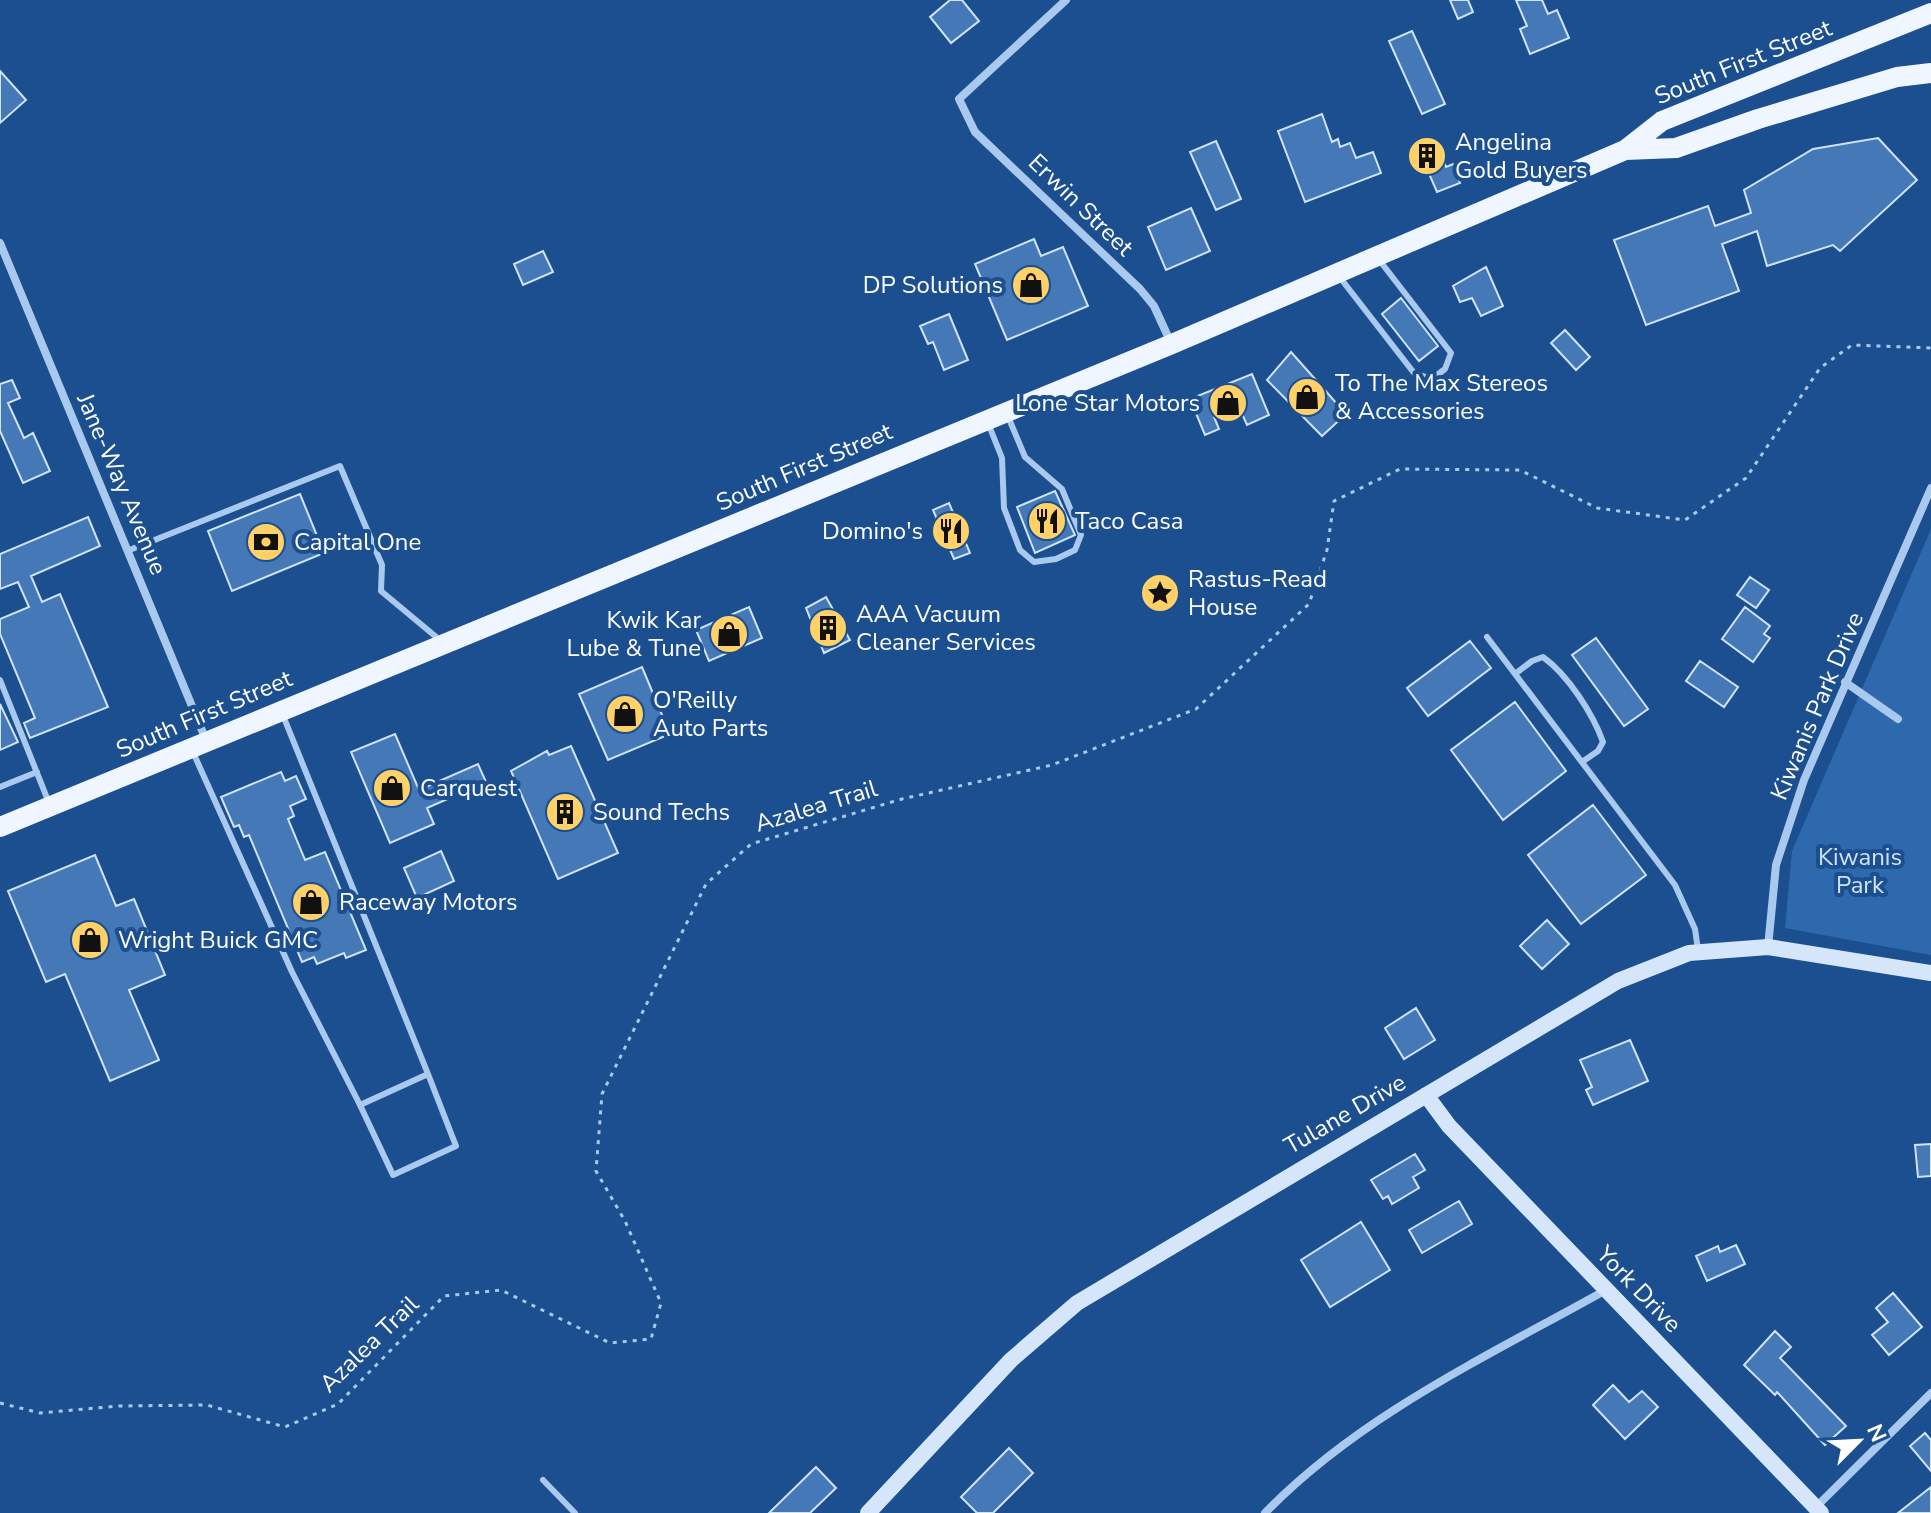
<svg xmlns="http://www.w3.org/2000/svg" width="1931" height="1513" viewBox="0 0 1931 1513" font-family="'Nunito Sans',sans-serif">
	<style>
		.green { fill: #2e69ad }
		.building { fill: #4478b7; stroke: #cfe3fa; stroke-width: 2 }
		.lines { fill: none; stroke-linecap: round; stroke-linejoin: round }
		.path { stroke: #a9c9ee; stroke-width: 3; stroke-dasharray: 4 6; stroke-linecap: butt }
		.lane { stroke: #a9c9ee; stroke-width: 6 }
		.street { stroke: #a9c9ee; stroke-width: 8 }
		.secondary { stroke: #d6e6fa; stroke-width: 16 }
		.primary { stroke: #f0f6ff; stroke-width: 20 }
		.labels { text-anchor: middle; stroke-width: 8; stroke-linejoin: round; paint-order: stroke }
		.street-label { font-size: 24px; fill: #fff; stroke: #1b4f8f }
		.poi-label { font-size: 24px; fill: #fff; stroke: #1b4f8f; text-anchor: start }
		.park-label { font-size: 24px; fill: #cfe3fa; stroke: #1b4f8f }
	</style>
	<rect width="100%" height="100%" fill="#1b4f8f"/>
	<path class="green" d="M1931 529V955L1785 928 1792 851Z"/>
	<path class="building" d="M950 0H962L979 21 951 43 930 17Z
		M1450 0H1468L1473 12 1458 19Z
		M1516 0H1542L1548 14 1557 10 1569 38 1530 54 1520 29 1527 26Z
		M1412 31 1445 104 1422 114 1389 41Z
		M0 71 26 100 0 123Z
		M1322 114 1332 142 1338 139 1340 147 1350 143 1356 158 1373 152 1381 173 1305 202 1278 131Z
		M1878 138 1917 180 1840 251 1833 245 1767 266 1757 231 1722 244 1739 291 1646 325 1614 240 1708 206 1715 226 1751 213 1744 190 1813 149Z
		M1216 141 1241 199 1216 210 1190 152Z
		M1430 141 1433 148 1438 146 1446 167 1453 164 1460 183 1437 192 1427 169 1419 172 1409 150Z
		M1191 208 1210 251 1166 270 1148 227Z
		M1034 239 1041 256 1063 247 1088 306 1007 340 975 264Z
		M543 251 553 272 523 285 514 264Z
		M1486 267 1503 306 1481 316 1472 298 1460 302 1453 286Z
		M1401 298 1438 346 1419 361 1382 314Z
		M949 314 968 360 944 370 933 342 928 344 920 326Z
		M1565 330 1590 357 1576 370 1551 343Z
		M1291 352 1346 414 1322 436 1267 380Z
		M1252 374 1269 415 1247 425 1239 407 1214 417 1219 429 1205 435 1190 399Z
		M12 380 20 398 8 403 24 438 33 433 50 471 23 483 0 431V384Z
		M1055 491 1075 535 1035 553 1017 507Z
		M300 494 324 553 232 591 208 531Z
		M949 503 970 553 954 559 933 510Z
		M88 517 100 546 31 576 42 602 60 594 108 707 30 738 24 723 35 718 0 634V619L29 607 18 582 0 589V554Z
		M1750 577 1769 590 1756 608 1737 595Z
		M826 597 850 640 824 653 806 608Z
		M749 607 762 638 709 661 696 630Z
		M1745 607 1770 626 1764 634 1770 638 1753 662 1722 639Z
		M1596 638 1648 709 1624 726 1572 655Z
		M1470 641 1491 668 1428 716 1407 688Z
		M1700 661 1738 687 1724 707 1686 681Z
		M642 667 670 734 608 760 579 694Z
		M1515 702 1566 771 1503 820 1451 750Z
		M0 704 18 742 0 750Z
		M395 734 419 790 478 764 486 782 427 808 434 824 390 843 351 752Z
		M571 746 618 853 558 879 511 771 547 751 549 755Z
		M281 772 285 781 296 776 306 799 290 806 294 816 288 819 305 860 325 852 366 950 346 958 344 953 317 964 314 957 302 962 249 835 244 837 239 825 234 827 221 797Z
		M1593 805 1646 875 1581 924 1528 855Z
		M441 851 454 881 417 898 404 868Z
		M95 855 116 906 134 899 165 975 129 990 159 1060 110 1081 65 974 46 982 8 891Z
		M1547 920 1569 944 1542 969 1520 946Z
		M1416 1008 1435 1040 1404 1059 1385 1028Z
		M1630 1040 1648 1081 1593 1105 1586 1090 1592 1087 1580 1060Z
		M1931 1144V1176L1918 1177 1915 1145Z
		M1415 1154 1425 1170 1413 1177 1419 1188 1392 1204 1388 1196 1383 1199 1371 1180Z
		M1459 1201 1472 1224 1422 1253 1409 1230Z
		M1361 1222 1390 1270 1330 1307 1301 1260Z
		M1736 1245 1745 1264 1707 1281 1696 1256 1718 1246 1720 1252Z
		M1893 1293 1922 1327 1889 1355 1872 1335 1888 1322 1876 1308Z
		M1775 1331 1791 1347 1780 1358 1846 1426 1825 1445 1777 1392 1775 1395 1744 1365Z
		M1613 1385 1629 1402 1642 1391 1658 1407 1625 1439 1593 1405Z
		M1925 1433 1931 1440V1471L1910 1446Z
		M1009 1448 1033 1473 993 1513H977L961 1497Z
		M816 1467 836 1488 810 1513H769Z
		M1931 1487V1513H1898Z"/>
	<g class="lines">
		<path class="path" d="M0 1403 40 1413 119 1406 207 1405 285 1427 338 1404 444 1296 501 1290 610 1343 651 1339 661 1303 625 1221 596 1171 602 1094 706 884 751 844 902 799 1052 765 1196 709 1309 604 1327 550 1334 501 1400 469 1520 470 1597 508 1685 520 1746 478 1820 368 1852 345 1931 348"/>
		<path class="lane" d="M1338 275 1414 373 1432 379 1445 369 1451 353 1380 261
			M988 423 1002 458 1004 508 1020 550 1034 562 1056 559 1075 550 1081 535 1062 489 1025 457 1007 414
			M127 551 340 466 382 565 381 591 441 641
			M1487 637 1675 885 1695 929 1698 950
			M1515 674 1532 661 1543 657C1568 675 1593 714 1603 742L1598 751 1582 762
			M0 680 49 803
			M192 750 292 972 360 1105 428 1074 282 713
			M0 787 37 772
			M360 1105 393 1175 456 1146 428 1074
			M543 1480 575 1513"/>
		<path class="street" d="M1066 0 959 99 975 132 1140 289 1154 306 1171 343
			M0 243 206 740
			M1845 682 1898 719
			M1768 947 1776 865 1804 780 1931 488
			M1816 1507 1931 1393
			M1265 1513C1360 1415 1488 1356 1606 1290"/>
		<path class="secondary" d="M1426 1095 1449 1126 1821 1513
			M868 1513 1011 1360 1077 1303 1618 981 1689 953 1768 947 1931 973"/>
		<path class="primary" d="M1625 150 1676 148 1758 119 1897 77 1931 73
			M0 827 1172 344 1625 150 1662 121 1931 13"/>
	</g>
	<defs>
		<g id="building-disc" transform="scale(2)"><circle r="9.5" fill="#ffd166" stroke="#1b4f8f"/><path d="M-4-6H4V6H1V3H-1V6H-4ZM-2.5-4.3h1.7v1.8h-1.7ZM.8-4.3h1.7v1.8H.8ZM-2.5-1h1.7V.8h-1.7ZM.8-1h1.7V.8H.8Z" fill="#111"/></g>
		<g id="shop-disc" transform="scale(2)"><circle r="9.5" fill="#ffd166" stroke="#1b4f8f"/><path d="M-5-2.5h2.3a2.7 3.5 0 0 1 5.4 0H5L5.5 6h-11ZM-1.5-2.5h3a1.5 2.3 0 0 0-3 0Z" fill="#111"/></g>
		<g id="restaurant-disc" transform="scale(2)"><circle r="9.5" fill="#ffd166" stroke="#1b4f8f"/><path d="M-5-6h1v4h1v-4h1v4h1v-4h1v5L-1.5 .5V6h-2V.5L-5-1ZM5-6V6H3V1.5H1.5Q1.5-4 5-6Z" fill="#111"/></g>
		<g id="bank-disc" transform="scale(2)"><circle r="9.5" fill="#ffd166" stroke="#1b4f8f"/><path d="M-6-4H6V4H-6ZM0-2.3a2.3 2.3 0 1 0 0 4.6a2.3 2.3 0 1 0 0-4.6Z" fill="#111"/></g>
		<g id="sight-disc" transform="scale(2)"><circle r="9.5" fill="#ffd166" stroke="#1b4f8f"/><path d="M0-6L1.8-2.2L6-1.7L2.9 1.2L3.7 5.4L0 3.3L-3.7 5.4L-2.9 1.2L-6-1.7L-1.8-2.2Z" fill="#111"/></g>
	</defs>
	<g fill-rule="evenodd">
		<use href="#building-disc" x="1427" y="156"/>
		<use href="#shop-disc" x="1031" y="285"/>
		<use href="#shop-disc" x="1307" y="397"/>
		<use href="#shop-disc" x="1228" y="403"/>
		<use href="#restaurant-disc" x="1047" y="521"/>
		<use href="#restaurant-disc" x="951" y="531"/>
		<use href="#bank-disc" x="266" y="542"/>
		<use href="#sight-disc" x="1160" y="593"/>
		<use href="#building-disc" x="828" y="628"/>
		<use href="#shop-disc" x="729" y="634"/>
		<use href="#shop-disc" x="625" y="714"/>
		<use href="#shop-disc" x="392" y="788"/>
		<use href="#building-disc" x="565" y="812"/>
		<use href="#shop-disc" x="311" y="902"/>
		<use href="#shop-disc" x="90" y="940"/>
	</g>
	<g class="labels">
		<g class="street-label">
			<text transform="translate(1743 62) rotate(-22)" y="8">South First Street</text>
			<text transform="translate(1081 205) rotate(44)" y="8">Erwin Street</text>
			<text transform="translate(804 467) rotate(-23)" y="8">South First Street</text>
			<text transform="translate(122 484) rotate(67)" y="8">Jane-Way Avenue</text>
			<text transform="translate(1817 706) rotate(-67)" y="8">Kiwanis Park Drive</text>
			<text transform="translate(204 714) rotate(-23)" y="8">South First Street</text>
			<text transform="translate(816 806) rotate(-17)" y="8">Azalea Trail</text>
			<text transform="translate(1345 1114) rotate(-30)" y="8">Tulane Drive</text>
			<text transform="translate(1639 1289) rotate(46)" y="8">York Drive</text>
			<text transform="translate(369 1344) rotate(-44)" y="8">Azalea Trail</text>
		</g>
		<g class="poi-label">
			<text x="1455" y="150">Angelina<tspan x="1455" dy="28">Gold Buyers</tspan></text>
			<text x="1003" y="293" text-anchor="end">DP Solutions</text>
			<text x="1335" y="391">To The Max Stereos<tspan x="1335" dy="28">&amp; Accessories</tspan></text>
			<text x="1200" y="411" text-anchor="end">Lone Star Motors</text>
			<text x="1075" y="529">Taco Casa</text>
			<text x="923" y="539" text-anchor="end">Domino's</text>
			<text x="294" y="550">Capital One</text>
			<text x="1188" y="587">Rastus-Read<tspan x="1188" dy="28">House</tspan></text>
			<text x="856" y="622">AAA Vacuum<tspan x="856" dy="28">Cleaner Services</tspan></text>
			<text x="701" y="628" text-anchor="end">Kwik Kar<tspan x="701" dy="28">Lube &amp; Tune</tspan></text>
			<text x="653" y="708">O'Reilly<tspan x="653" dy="28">Auto Parts</tspan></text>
			<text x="420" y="796">Carquest</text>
			<text x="593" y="820">Sound Techs</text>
			<text x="339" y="910">Raceway Motors</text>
			<text x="118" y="948">Wright Buick GMC</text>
		</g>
		<g class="park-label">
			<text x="1860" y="865">Kiwanis<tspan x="1860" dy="28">Park</tspan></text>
		</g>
	</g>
	<g transform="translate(1859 1441) rotate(66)" stroke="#1b4f8f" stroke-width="6" paint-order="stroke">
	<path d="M0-6L14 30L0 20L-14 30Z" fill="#ffffff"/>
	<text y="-12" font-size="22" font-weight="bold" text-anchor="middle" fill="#ffffff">N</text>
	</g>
</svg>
